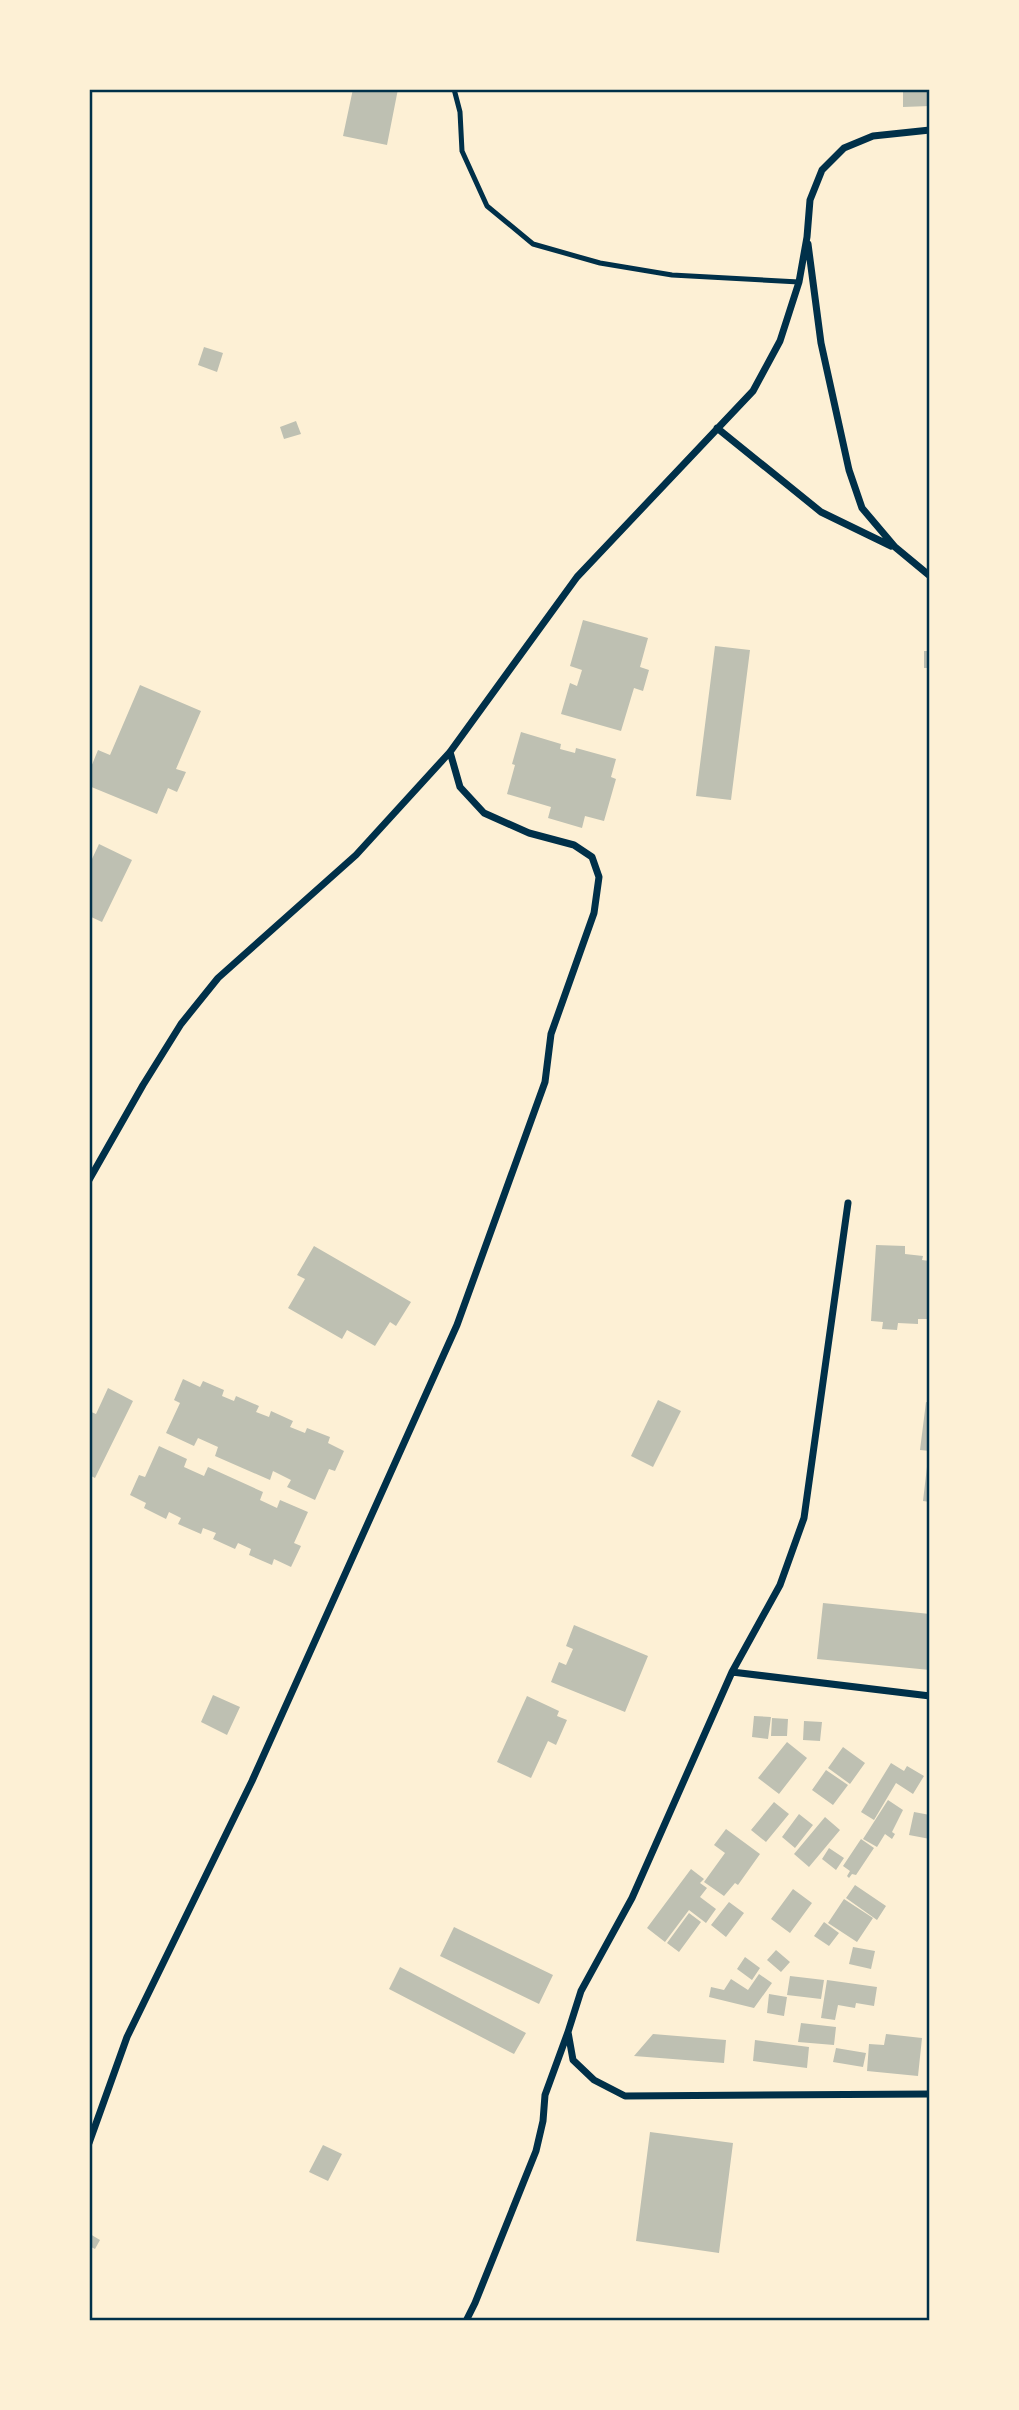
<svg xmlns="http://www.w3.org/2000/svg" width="1019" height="2410" viewBox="0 0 1019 2410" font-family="Bitter,serif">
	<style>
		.building { fill: #bec0b2 }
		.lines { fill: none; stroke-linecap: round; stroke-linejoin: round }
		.service { stroke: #003049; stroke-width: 5 }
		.minor { stroke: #003049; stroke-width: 7 }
		.neatline { fill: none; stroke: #003049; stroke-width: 2.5 }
	</style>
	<rect width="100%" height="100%" fill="#fdf0d5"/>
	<path class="building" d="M353 89H398L387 145 343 136Z
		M903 89H930V106L903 107Z
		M204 347 223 353 217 372 198 365Z
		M296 421 301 434 284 439 280 427Z
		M583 620 648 638 640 667 649 670 643 691 634 688 621 731 561 714 570 683 577 686 582 670 570 666Z
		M715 646 750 650 731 800 696 796Z
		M924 651H930V668H924Z
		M140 685 201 711 176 769 186 772 177 792 168 788 157 814 89 786V772L98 750 110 755Z
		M521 732 561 744 560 749 575 753 576 748 616 759 611 777 616 779 604 821 585 816 582 828 548 818 551 807 507 794 515 765 512 764Z
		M99 844 132 860 102 922 89 916V858L92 859Z
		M876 1245 905 1246V1254L923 1256 922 1260 930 1261V1319H918V1324L898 1323 897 1330 882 1329 883 1322 871 1321Z
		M314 1246 411 1302 396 1326 390 1322 375 1346 347 1330 342 1339 288 1308 305 1279 297 1275Z
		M183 1379 200 1387 203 1381 224 1390 222 1396 234 1401 236 1396 259 1406 256 1412 269 1417 271 1411 293 1421 290 1427 305 1433 307 1428 330 1437 328 1443 344 1451 335 1471 329 1469 315 1500 287 1487 291 1480 273 1471 270 1480 215 1456 218 1447 198 1438 194 1446 166 1433 180 1403 174 1400Z
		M108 1388 133 1401 95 1478 89 1475V1411L96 1414Z
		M658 1400 681 1411 653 1467 631 1456Z
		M926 1402 930 1403V1451L920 1450Z
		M159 1446 187 1459 184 1467 204 1476 208 1467 263 1492 260 1500 277 1508 280 1500 308 1512 294 1543 301 1546 291 1567 274 1559 272 1565 249 1555 251 1549 238 1543 235 1549 213 1539 216 1533 203 1528 201 1534 178 1524 181 1518 169 1512 166 1519 144 1508 146 1503 130 1495 139 1475 145 1477Z
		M928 1458H930V1502L923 1501Z
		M823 1603 930 1614V1670L817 1659Z
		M574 1625 648 1656 625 1712 551 1682 559 1662 566 1665 573 1649 566 1646Z
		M213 1695 240 1707 227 1735 201 1722Z
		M527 1696 559 1711 557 1716 567 1720 556 1745 548 1741 531 1778 497 1762Z
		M754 1716 771 1717 768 1739 752 1737Z
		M772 1718 788 1719 787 1736H771Z
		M804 1721 822 1722 820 1741 803 1740Z
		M787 1742 807 1758 779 1794 758 1778Z
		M843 1747 865 1763 850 1784 828 1768Z
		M891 1763 904 1771 907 1766 924 1776 913 1794 896 1783 874 1820 861 1812Z
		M826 1770 848 1785 833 1805 812 1790Z
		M888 1800 903 1810 892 1832 895 1834 892 1839 885 1834 877 1847 863 1839Z
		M774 1802 789 1814 766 1842 751 1830Z
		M914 1812 930 1815V1839L909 1835Z
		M799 1814 813 1825 795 1848 782 1837Z
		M825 1817 840 1830 809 1867 794 1854Z
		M726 1829 760 1854 738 1885 735 1883 724 1896 704 1882 725 1853 714 1845Z
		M861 1839 874 1848 856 1875 852 1874 849 1878 847 1876 850 1871 843 1866Z
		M829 1848 844 1858 836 1870 822 1859Z
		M691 1869 704 1879 700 1883 707 1888 700 1897 716 1909 706 1923 689 1910 665 1942 647 1928Z
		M855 1885 886 1906 877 1920 846 1898Z
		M793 1889 812 1903 790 1933 771 1919Z
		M844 1899 873 1918 857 1942 828 1923Z
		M729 1902 744 1913 726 1937 711 1925Z
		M689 1913 701 1922 679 1952 667 1943Z
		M824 1922 839 1933 829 1946 814 1936Z
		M454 1927 553 1975 539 2004 440 1956Z
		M853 1947 875 1951 871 1969 849 1964Z
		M776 1950 790 1962 781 1972 767 1960Z
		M745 1957 760 1968 752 1980 737 1969Z
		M400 1967 526 2033 514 2054 389 1989Z
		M759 1974 772 1983 754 2008 709 1997 711 1987 724 1990 731 1979 748 1990Z
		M790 1976 824 1980 821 1999 787 1995Z
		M827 1980 877 1987 874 2006 856 2003 855 2008 838 2005 835 2020 821 2018Z
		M769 1994 787 1997 784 2016 767 2013Z
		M801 2023 836 2027 834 2045 798 2042Z
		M653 2034 726 2040 724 2063 634 2056Z
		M886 2034 922 2038 918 2076 867 2071 869 2044 884 2045Z
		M755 2040 809 2047 807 2068 753 2061Z
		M836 2048 866 2053 863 2067 833 2062Z
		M650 2132 733 2143 719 2253 636 2241Z
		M323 2145 342 2154 328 2181 309 2172Z
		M90 2234 100 2240 95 2249 89 2246Z"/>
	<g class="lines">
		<path class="service" d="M454 89 460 112 462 151 487 206 533 244 600 263 672 275 799 282"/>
		<path class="minor" d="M808 244 821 343 849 470 862 508 895 547 930 576
			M717 428 821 512 891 546
			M89 1180 143 1085 181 1024 218 978 356 855 450 752 577 577 753 391 780 341 799 282 807 237 810 200 822 170 844 148 873 136 930 130
			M848 1203 804 1518 780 1585 732 1672 632 1898 581 1991 568 2032 573 2060 594 2080 625 2096 930 2094
			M732 1672 930 1696
			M89 2143 127 2037 252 1781 457 1325 545 1082 551 1034 594 913 599 877 592 857 574 845 529 833 484 813 460 787 450 752
			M466 2321 475 2303 536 2151 543 2121 545 2095 568 2032"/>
	</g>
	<rect width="1019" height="2410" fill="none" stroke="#fdf0d5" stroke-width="182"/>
	<rect x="91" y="91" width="837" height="2228" class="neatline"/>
</svg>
